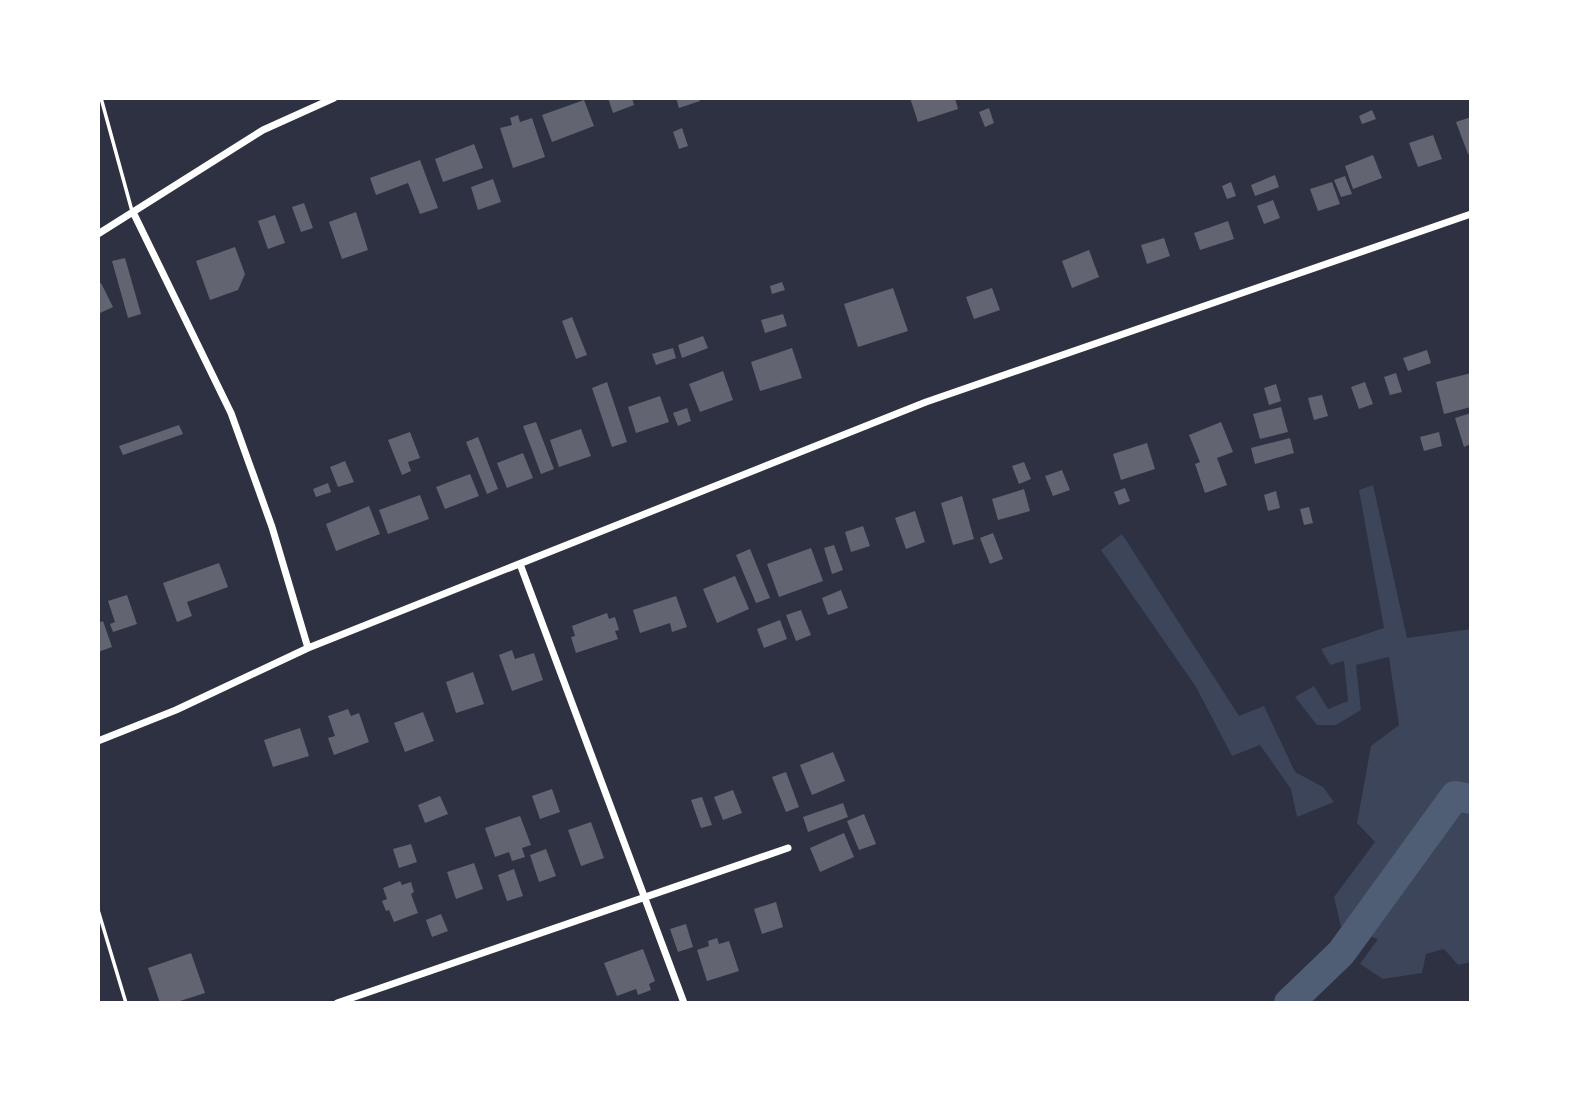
<svg xmlns="http://www.w3.org/2000/svg" width="1569" height="1101" viewBox="0 0 1569 1101" font-family="Lato,sans-serif">
	<style>
		.green { fill: #3c4559 }
		.lines { fill: none; stroke-linecap: round; stroke-linejoin: round }
		.river { stroke: #4f5d75; stroke-width: 30 }
		.building { fill: #626471 }
		.service { stroke: #fff; stroke-width: 3.5 }
		.minor { stroke: #fff; stroke-width: 7 }
	</style>
	<rect width="100%" height="100%" fill="#2d3142"/>
	<path class="green" d="M1373 485 1407 638 1471 629V962L1458 965 1444 949 1426 954 1422 973 1383 979 1360 964 1378 939 1341 927 1334 897 1375 842 1357 823 1371 746 1399 725 1389 657 1356 665 1361 710 1336 725H1317L1295 697 1314 686 1328 709 1348 701 1344 661 1330 665 1321 649 1384 628 1359 490Z
		M1122 534 1239 716 1264 706 1295 772 1323 787 1334 802 1297 817 1291 789 1260 745 1232 756 1196 687 1101 550Z"/>
	<g class="lines">
		<path class="river" d="M1289 1003 1341 953 1455 796 1471 799"/>
	</g>
	<path class="building" d="M608 98H632L634 105 613 113Z
		M676 98H699L700 101 679 108Z
		M910 98H955L958 109 918 122Z
		M584 100 594 126 552 142 542 115Z
		M989 108 994 123 985 127 979 112Z
		M1372 110 1376 119 1362 124 1359 116Z
		M518 115 520 122 532 118 545 157 513 168 500 128 512 125 510 118Z
		M1471 117V153L1468 154 1456 122Z
		M682 128 688 146 679 149 673 132Z
		M1433 135 1442 159 1418 167 1409 143Z
		M474 144 483 168 443 182 435 159Z
		M1373 155 1382 178 1353 189 1345 166Z
		M420 160 438 208 420 214 408 183 376 195 370 178Z
		M1275 175 1279 187 1255 196 1251 185Z
		M1345 176 1352 194 1341 197 1334 180Z
		M493 179 501 202 478 210 471 187Z
		M1231 182 1236 196 1227 199 1222 186Z
		M1332 182 1340 204 1318 211 1310 189Z
		M1273 200 1280 218 1264 224 1257 206Z
		M304 203 313 228 301 232 292 207Z
		M356 212 368 250 342 259 329 222Z
		M275 215 285 243 268 249 258 221Z
		M1228 221 1234 239 1200 250 1194 233Z
		M1164 238 1170 256 1147 264 1141 245Z
		M235 247 245 274 238 290 210 300 196 261Z
		M1089 250 1099 277 1072 288 1062 261Z
		M125 258 141 314 128 318 112 261Z
		M782 282 785 290 772 294 770 286Z
		M101 283 113 307 98 314V285Z
		M893 288 908 331 858 347 844 304Z
		M992 288 1000 310 974 319 966 297Z
		M783 314 787 326 765 333 761 320Z
		M572 317 587 355 576 359 562 321Z
		M703 336 708 348 682 358 678 345Z
		M673 348 676 358 656 365 652 354Z
		M792 348 802 378 760 391 751 362Z
		M1427 350 1431 363 1408 371 1403 358Z
		M723 371 733 400 700 412 689 384Z
		M1396 373 1402 392 1390 395 1384 377Z
		M1471 373V407L1444 414 1436 382Z
		M607 382 627 442 612 447 592 388Z
		M1365 382 1373 404 1359 409 1351 387Z
		M1276 384 1281 401 1269 405 1264 388Z
		M1322 395 1328 416 1314 420 1308 398Z
		M660 396 669 422 636 433 628 407Z
		M1281 407 1288 432 1260 439 1253 414Z
		M687 408 691 421 678 426 673 413Z
		M1471 413V444L1464 447 1455 418Z
		M536 422 554 469 541 474 523 426Z
		M1221 422 1233 452 1217 458 1227 485 1205 493 1195 464 1200 462 1189 435Z
		M179 425 183 434 123 455 119 446Z
		M581 429 591 456 559 467 550 440Z
		M410 432 420 458 408 462 411 471 402 475 388 440Z
		M1439 432 1442 446 1424 451 1420 437Z
		M478 437 498 489 487 494 466 442Z
		M1290 438 1294 453 1255 464 1251 448Z
		M1147 443 1155 469 1121 480 1113 454Z
		M523 453 533 478 507 488 497 463Z
		M345 461 354 482 338 487 330 467Z
		M1024 462 1031 479 1019 484 1012 466Z
		M1062 470 1070 490 1053 496 1045 476Z
		M470 474 479 496 445 509 436 487Z
		M328 483 331 492 316 497 313 489Z
		M1125 488 1130 501 1119 505 1114 492Z
		M1024 489 1030 511 998 520 992 499Z
		M1276 491 1280 508 1268 511 1264 495Z
		M420 495 429 519 388 534 379 510Z
		M962 496 974 539 953 545 941 503Z
		M369 506 380 534 336 551 326 524Z
		M1309 507 1313 523 1304 525 1300 509Z
		M915 511 925 542 906 549 895 518Z
		M863 526 870 546 851 552 845 532Z
		M993 533 1003 559 990 564 980 538Z
		M834 545 843 570 832 574 824 548Z
		M811 548 823 581 779 597 767 564Z
		M750 549 770 598 756 603 736 555Z
		M219 563 228 587 187 602 192 616 177 622 163 583Z
		M735 576 749 609 717 623 703 589Z
		M841 590 848 608 828 615 822 598Z
		M127 595 137 624 113 632 110 624 115 622 108 601Z
		M676 596 687 627 672 632 670 623 640 633 633 610Z
		M801 610 811 635 796 641 786 615Z
		M607 613 609 619 615 617 619 630 615 631 618 639 576 653 571 637 575 636 572 626Z
		M780 620 787 639 764 648 757 629Z
		M103 621 112 647 98 652V623Z
		M512 650 515 659 534 653 543 680 512 691 499 655Z
		M473 672 484 704 456 713 446 682Z
		M348 709 351 716 359 713 369 742 334 755 328 738 335 736 328 716Z
		M423 712 434 741 405 752 394 723Z
		M300 728 309 756 273 767 264 740Z
		M833 752 845 781 812 795 800 765Z
		M786 772 799 807 786 812 772 777Z
		M552 789 560 812 540 819 532 796Z
		M733 790 742 813 723 820 714 797Z
		M440 796 448 814 425 823 418 805Z
		M702 797 712 825 701 828 691 800Z
		M843 803 848 817 808 832 803 817Z
		M864 814 876 844 859 850 847 821Z
		M520 816 531 845 522 848 525 857 512 861 509 852 495 857 485 828Z
		M591 822 604 858 581 866 568 830Z
		M844 833 854 857 820 872 810 848Z
		M411 844 417 862 399 868 393 849Z
		M546 849 556 876 539 882 530 855Z
		M474 863 483 889 456 899 447 872Z
		M514 869 523 896 507 901 498 875Z
		M400 881 402 885 411 882 414 892 411 894 418 913 394 922 389 910 386 911 382 901 387 899 383 888Z
		M776 902 783 927 762 934 754 909Z
		M441 914 448 931 432 937 426 920Z
		M686 924 693 947 678 952 670 929Z
		M717 938 719 944 729 941 739 971 707 981 697 950 709 946 708 941Z
		M643 949 655 981 649 984 651 990 638 995 636 989 617 996 604 963Z
		M191 953 205 993 174 1003H160L148 968Z"/>
	<g class="lines">
		<path class="service" d="M101 98 132 211
			M98 910 126 1003"/>
		<path class="minor" d="M133 212 231 413 272 527 308 648
			M98 234 263 130 334 98
			M520 564 684 1003
			M98 741 176 710 308 648 926 402 1471 214
			M337 1003 788 848"/>
	</g>
	<rect width="1569" height="1101" fill="none" stroke="#ffffff" stroke-width="200"/>
</svg>
